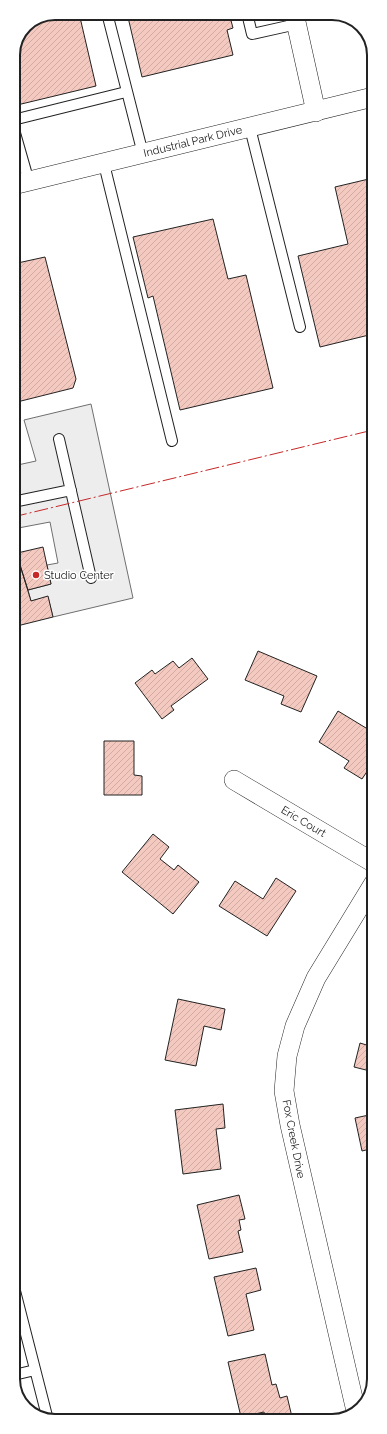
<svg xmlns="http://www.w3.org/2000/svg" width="387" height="1434" viewBox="0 0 387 1434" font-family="Raleway,sans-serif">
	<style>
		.parking { fill: #ededed; stroke: #6f6f6f }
		.building { fill: url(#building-hatch); stroke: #222 }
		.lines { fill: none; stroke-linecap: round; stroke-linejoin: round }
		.service-casing { stroke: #222; stroke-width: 12 }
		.minor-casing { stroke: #222; stroke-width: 20 }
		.service { stroke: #fff; stroke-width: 10 }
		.minor { stroke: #fff; stroke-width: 19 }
		.power { stroke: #c62828; stroke-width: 1; stroke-dasharray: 14 3 2 3; stroke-linecap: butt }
		.poi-dot { fill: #c62828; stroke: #fff; stroke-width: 1.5 }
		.labels { text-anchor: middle; stroke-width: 3; stroke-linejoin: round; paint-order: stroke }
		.street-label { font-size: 11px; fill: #222; stroke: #fff }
		.poi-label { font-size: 11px; fill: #222; stroke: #fff; text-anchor: start }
		.rim { fill: none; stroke: #222; stroke-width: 2 }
	</style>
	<defs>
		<pattern id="building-hatch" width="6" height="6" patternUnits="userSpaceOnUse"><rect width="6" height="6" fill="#f3c9c0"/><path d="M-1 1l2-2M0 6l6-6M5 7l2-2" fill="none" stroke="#d0aca5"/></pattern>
	</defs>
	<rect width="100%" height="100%" fill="#fff"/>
	<path class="parking" d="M91 404 133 598 53 617 48 597 31 601 28 590 51 584 47 565 58 563 50 522 13 529V466L36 461 24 420Z"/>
	<path class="building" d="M55 13H79L96 86 13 106V54L25 25Z
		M127 13H229L233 28 227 30 233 55 142 77Z
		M373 178V334L320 347 298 256 348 244 335 187Z
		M213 219 228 279 246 275 273 388 180 410 153 296 148 298 133 237Z
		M45 257 76 379 73 388 13 403V264Z
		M43 547 51 584 28 590 20 565 13 567V554Z
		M20 565 31 601 48 596 53 617 13 627V567Z
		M258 651 317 676 301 712 281 704 284 696 245 680Z
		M192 658 208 679 171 706 174 710 162 719 135 683 152 670 155 674 173 661 179 668Z
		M338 711 366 728 367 727 374 731V761L362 779 344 768 349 761 319 742Z
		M104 741H134V775L142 776V795H104Z
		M153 834 169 847 160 859 174 870 178 865 199 882 173 914 122 872Z
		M276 878 296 891 267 936 219 906 235 881 263 899Z
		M178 999 225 1009 221 1030 204 1026 196 1066 165 1060Z
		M360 1043 373 1047 374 1044V1072L354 1067Z
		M223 1104 225 1128 216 1129 221 1169 183 1174 175 1110Z
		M369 1115 371 1126 374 1125V1148L362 1151 355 1118Z
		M239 1195 245 1219 239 1220 241 1230 238 1231 243 1252 209 1259 197 1205Z
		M256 1268 261 1290 246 1294 254 1330 228 1336 214 1277Z
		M265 1354 272 1385 276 1384 280 1398 287 1396 292 1417 278 1420H266L264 1412 241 1417 228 1362Z"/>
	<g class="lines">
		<g class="service-casing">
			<path id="service" d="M107 13 143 154
				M247 13 252 34 297 24
				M13 120 126 92
				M13 126 29 182
				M250 128 300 327
				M104 164 172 441
				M59 439 91 578
				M13 502 71 490
				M14 1287 48 1420
				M14 1375 35 1370"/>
		</g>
		<g class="minor-casing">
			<g id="minor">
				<path d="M294 13 316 112"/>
				<path id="s1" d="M13 185 373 97"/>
				<path id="s2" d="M234 780 374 863"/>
				<path d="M356 1411 290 1125 284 1091 287 1056 295 1026 316 978 374 883"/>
			</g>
		</g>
		<use href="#service" class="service"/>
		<use href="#minor" class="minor"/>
		<path class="power" d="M13 517 373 430"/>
	</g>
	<circle class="poi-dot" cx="36" cy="575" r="4"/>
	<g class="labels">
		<g class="street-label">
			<text dy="4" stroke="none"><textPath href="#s1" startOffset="185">Industrial Park Drive</textPath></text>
			<text dy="4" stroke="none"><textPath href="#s2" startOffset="81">Eric Court</textPath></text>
			<text transform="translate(294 1139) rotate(79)" y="4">Fox Creek Drive</text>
		</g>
		<g class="poi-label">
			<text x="44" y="579">Studio Center</text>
		</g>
	</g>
	<path d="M0 0H387V1434H0ZM55 20H332A35 35 0 0 1 367 55V1379A35 35 0 0 1 332 1414H55A35 35 0 0 1 20 1379V55A35 35 0 0 1 55 20Z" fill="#fff" fill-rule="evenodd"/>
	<path class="rim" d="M55 20H332A35 35 0 0 1 367 55V1379A35 35 0 0 1 332 1414H55A35 35 0 0 1 20 1379V55A35 35 0 0 1 55 20Z"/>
</svg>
